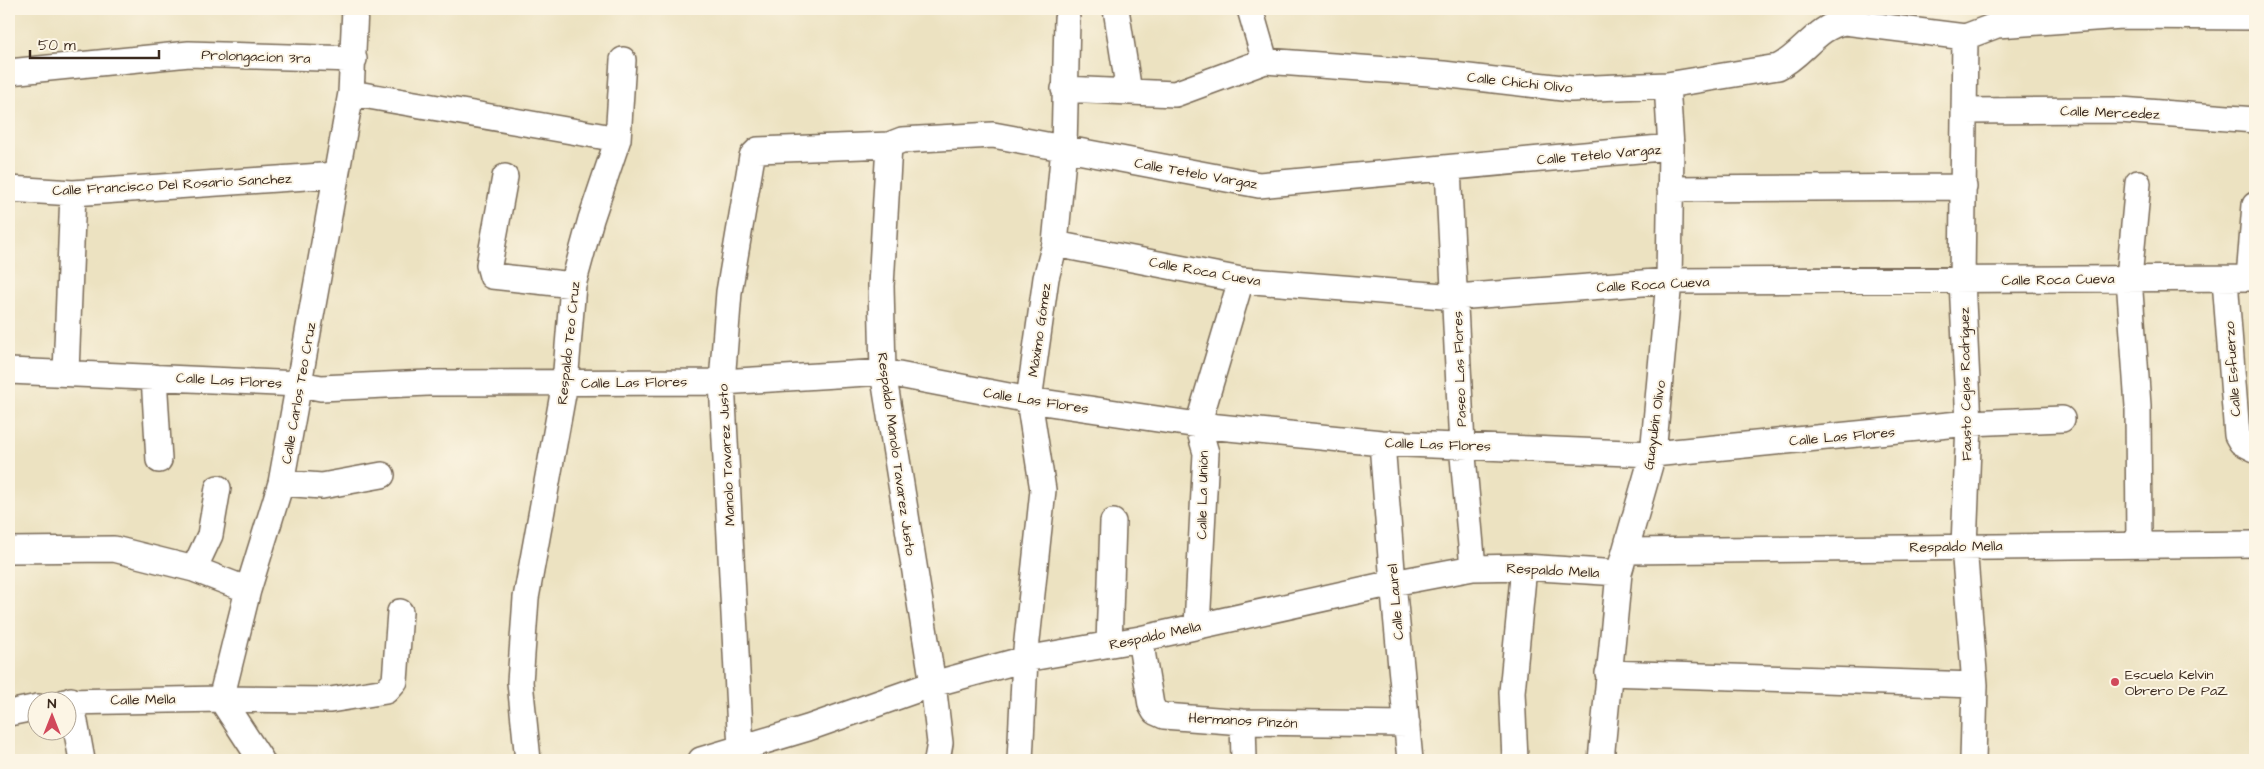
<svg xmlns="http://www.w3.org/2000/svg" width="2264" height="769" viewBox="0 0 2264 769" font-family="'Architects Daughter',sans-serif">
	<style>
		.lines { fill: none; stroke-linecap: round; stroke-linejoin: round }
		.minor-casing { stroke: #796a57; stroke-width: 28 }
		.minor { stroke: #fff; stroke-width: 25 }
		.poi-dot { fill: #d1495b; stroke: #fcf5e5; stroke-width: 2 }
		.labels { text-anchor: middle; stroke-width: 4; stroke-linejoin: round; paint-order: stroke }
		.street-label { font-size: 14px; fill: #3b2a1e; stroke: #fcf5e5 }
		.poi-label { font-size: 14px; fill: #3b2a1e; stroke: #fcf5e5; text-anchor: start }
	</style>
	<rect width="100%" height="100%" fill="#fcf5e5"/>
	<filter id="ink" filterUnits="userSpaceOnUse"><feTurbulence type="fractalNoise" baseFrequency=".02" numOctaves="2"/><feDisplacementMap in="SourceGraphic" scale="10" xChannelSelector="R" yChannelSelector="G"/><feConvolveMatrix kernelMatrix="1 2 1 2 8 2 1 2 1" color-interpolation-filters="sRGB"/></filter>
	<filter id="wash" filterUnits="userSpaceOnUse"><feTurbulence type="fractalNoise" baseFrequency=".0096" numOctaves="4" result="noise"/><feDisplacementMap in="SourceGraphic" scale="20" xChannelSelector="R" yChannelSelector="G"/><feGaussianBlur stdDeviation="1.12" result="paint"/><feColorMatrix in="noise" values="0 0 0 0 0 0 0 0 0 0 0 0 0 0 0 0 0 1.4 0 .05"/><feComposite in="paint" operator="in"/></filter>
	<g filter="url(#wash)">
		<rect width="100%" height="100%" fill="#ece2c1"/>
	</g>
	<g filter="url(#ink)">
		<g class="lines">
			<g class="minor-casing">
				<path id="minor" d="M1116 9 1129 92
					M1250 9 1265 61
					M1965 37 1962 281 1969 423 1964 546 1975 685 1973 760
					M9 72 189 54 354 59
					M1064 89 1175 94 1265 61 1443 74 1571 89 1667 85 1778 67C1802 56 1818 25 1845 22L1965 37 1997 25 2122 16 2255 17
					M351 93 618 139
					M1965 111 2120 110 2255 120
					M889 145 881 286 883 372 933 684 940 743 937 760
					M1448 169 1462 445 1473 568
					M505 177 489 265 492 276 573 285
					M2138 183 2129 278 2138 406 2139 545
					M9 189 73 193 336 175
					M1670 189 1964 187
					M1055 244 1241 280 1456 297 1669 281 2255 278
					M2249 278 2255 205
					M2225 280 2237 435 2241 442 2255 449
					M9 371 300 384 321 388 428 383 722 382 883 372 1029 400 1198 425 1382 443 1653 454 1969 423 2062 419
					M66 372 73 193
					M154 377 159 460
					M1382 443 1393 583 1410 760
					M281 483 322 486 382 475
					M9 550 114 549 194 569 248 590
					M1627 551 2255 544
					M194 569 210 535 218 488
					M1197 626 1206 453 1198 425 1241 280
					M1140 639 1151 705 1155 712 1164 716 1243 722 1407 724
					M1109 644 1113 522
					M1608 673 1975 685
					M71 700 82 760
					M65 702 221 699 330 700 386 691 395 681 400 612
					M9 713 38 707
					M1243 722 1244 760
					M261 760 221 699 248 590 281 483 351 93 355 9
					M528 760 520 682 526 598 565 383 573 285 591 219 618 139 623 60
					M701 760 808 728 933 684 1025 659 1140 639 1393 583 1473 568 1524 567 1619 573
					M739 760 741 749 722 382 729 292 752 156 758 150 889 145 902 140 993 135 1259 185 1671 147
					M1020 760 1025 659 1043 490 1029 400 1046 278 1055 244 1064 148 1067 19
					M1515 760 1512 692 1524 567
					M1601 760 1619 573 1653 454 1669 281 1671 147 1667 85"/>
			</g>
			<use href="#minor" class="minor"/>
		</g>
	</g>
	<circle class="poi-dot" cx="2115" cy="682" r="5"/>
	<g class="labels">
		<g class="street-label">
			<text transform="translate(256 56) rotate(2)" y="5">Prolongacion 3ra</text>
			<text transform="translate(1520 82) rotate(6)" y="5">Calle Chichi Olivo</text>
			<text transform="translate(2110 112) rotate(2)" y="5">Calle Mercedez</text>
			<text transform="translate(1599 154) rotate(-5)" y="5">Calle Tetelo Vargaz</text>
			<text transform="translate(1196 173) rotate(10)" y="5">Calle Tetelo Vargaz</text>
			<text transform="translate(172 184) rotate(-3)" y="5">Calle Francisco Del Rosario Sanchez</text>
			<text transform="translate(1205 271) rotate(10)" y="5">Calle Roca Cueva</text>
			<text transform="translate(2058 279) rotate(-1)" y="5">Calle Roca Cueva</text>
			<text transform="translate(1653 284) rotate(-3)" y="5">Calle Roca Cueva</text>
			<text transform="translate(1039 330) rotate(-82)" y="5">Máximo Gómez</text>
			<text transform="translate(568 343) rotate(-84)" y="5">Respaldo Teo Cruz</text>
			<text transform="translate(1459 369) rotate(-92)" y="5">Paseo Las Flores</text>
			<text transform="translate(2232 369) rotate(-94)" y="5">Calle Esfuerzo</text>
			<text transform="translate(229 380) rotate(3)" y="5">Calle Las Flores</text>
			<text transform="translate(634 382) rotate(-1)" y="5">Calle Las Flores</text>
			<text transform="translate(1965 384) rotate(-91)" y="5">Fausto Cejas Rodríguez</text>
			<text transform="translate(298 393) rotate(-80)" y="5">Calle Carlos Teo Cruz</text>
			<text transform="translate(1036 400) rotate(9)" y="5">Calle Las Flores</text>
			<text transform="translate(1654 425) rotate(-82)" y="5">Guayubín Olivo</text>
			<text transform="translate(1842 436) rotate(-5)" y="5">Calle Las Flores</text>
			<text transform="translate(1438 444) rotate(2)" y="5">Calle Las Flores</text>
			<text transform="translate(897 454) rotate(82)" y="5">Respaldo Manolo Tavarez Justo</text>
			<text transform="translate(726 455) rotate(-93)" y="5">Manolo Tavarez Justo</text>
			<text transform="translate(1202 495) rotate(-89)" y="5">Calle La Unión</text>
			<text transform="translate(1956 546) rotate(-1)" y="5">Respaldo Mella</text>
			<text transform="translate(1553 570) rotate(3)" y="5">Respaldo Mella</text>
			<text transform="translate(1395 602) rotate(-95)" y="5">Calle Laurel</text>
			<text transform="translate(1155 635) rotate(-12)" y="5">Respaldo Mella</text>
			<text transform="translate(143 699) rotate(-1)" y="5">Calle Mella</text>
			<text transform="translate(1243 720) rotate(3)" y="5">Hermanos Pinzón</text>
		</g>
		<g class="poi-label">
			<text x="2125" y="679">Escuela Kelvin<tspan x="2125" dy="16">Obrero De PaZ</tspan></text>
		</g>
	</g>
	<rect width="2264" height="769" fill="none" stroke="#fcf5e5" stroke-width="30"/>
	<g transform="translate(52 716)"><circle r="24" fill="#fcf5e5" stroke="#afa495"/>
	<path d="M0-4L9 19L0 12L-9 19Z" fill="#d1495b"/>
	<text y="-8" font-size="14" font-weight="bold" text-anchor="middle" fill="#3b2a1e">N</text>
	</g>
	<path d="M30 50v8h129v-8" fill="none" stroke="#3b2a1e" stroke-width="2.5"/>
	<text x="38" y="50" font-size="15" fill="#3b2a1e" stroke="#fcf5e5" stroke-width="4" paint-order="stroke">50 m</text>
</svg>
